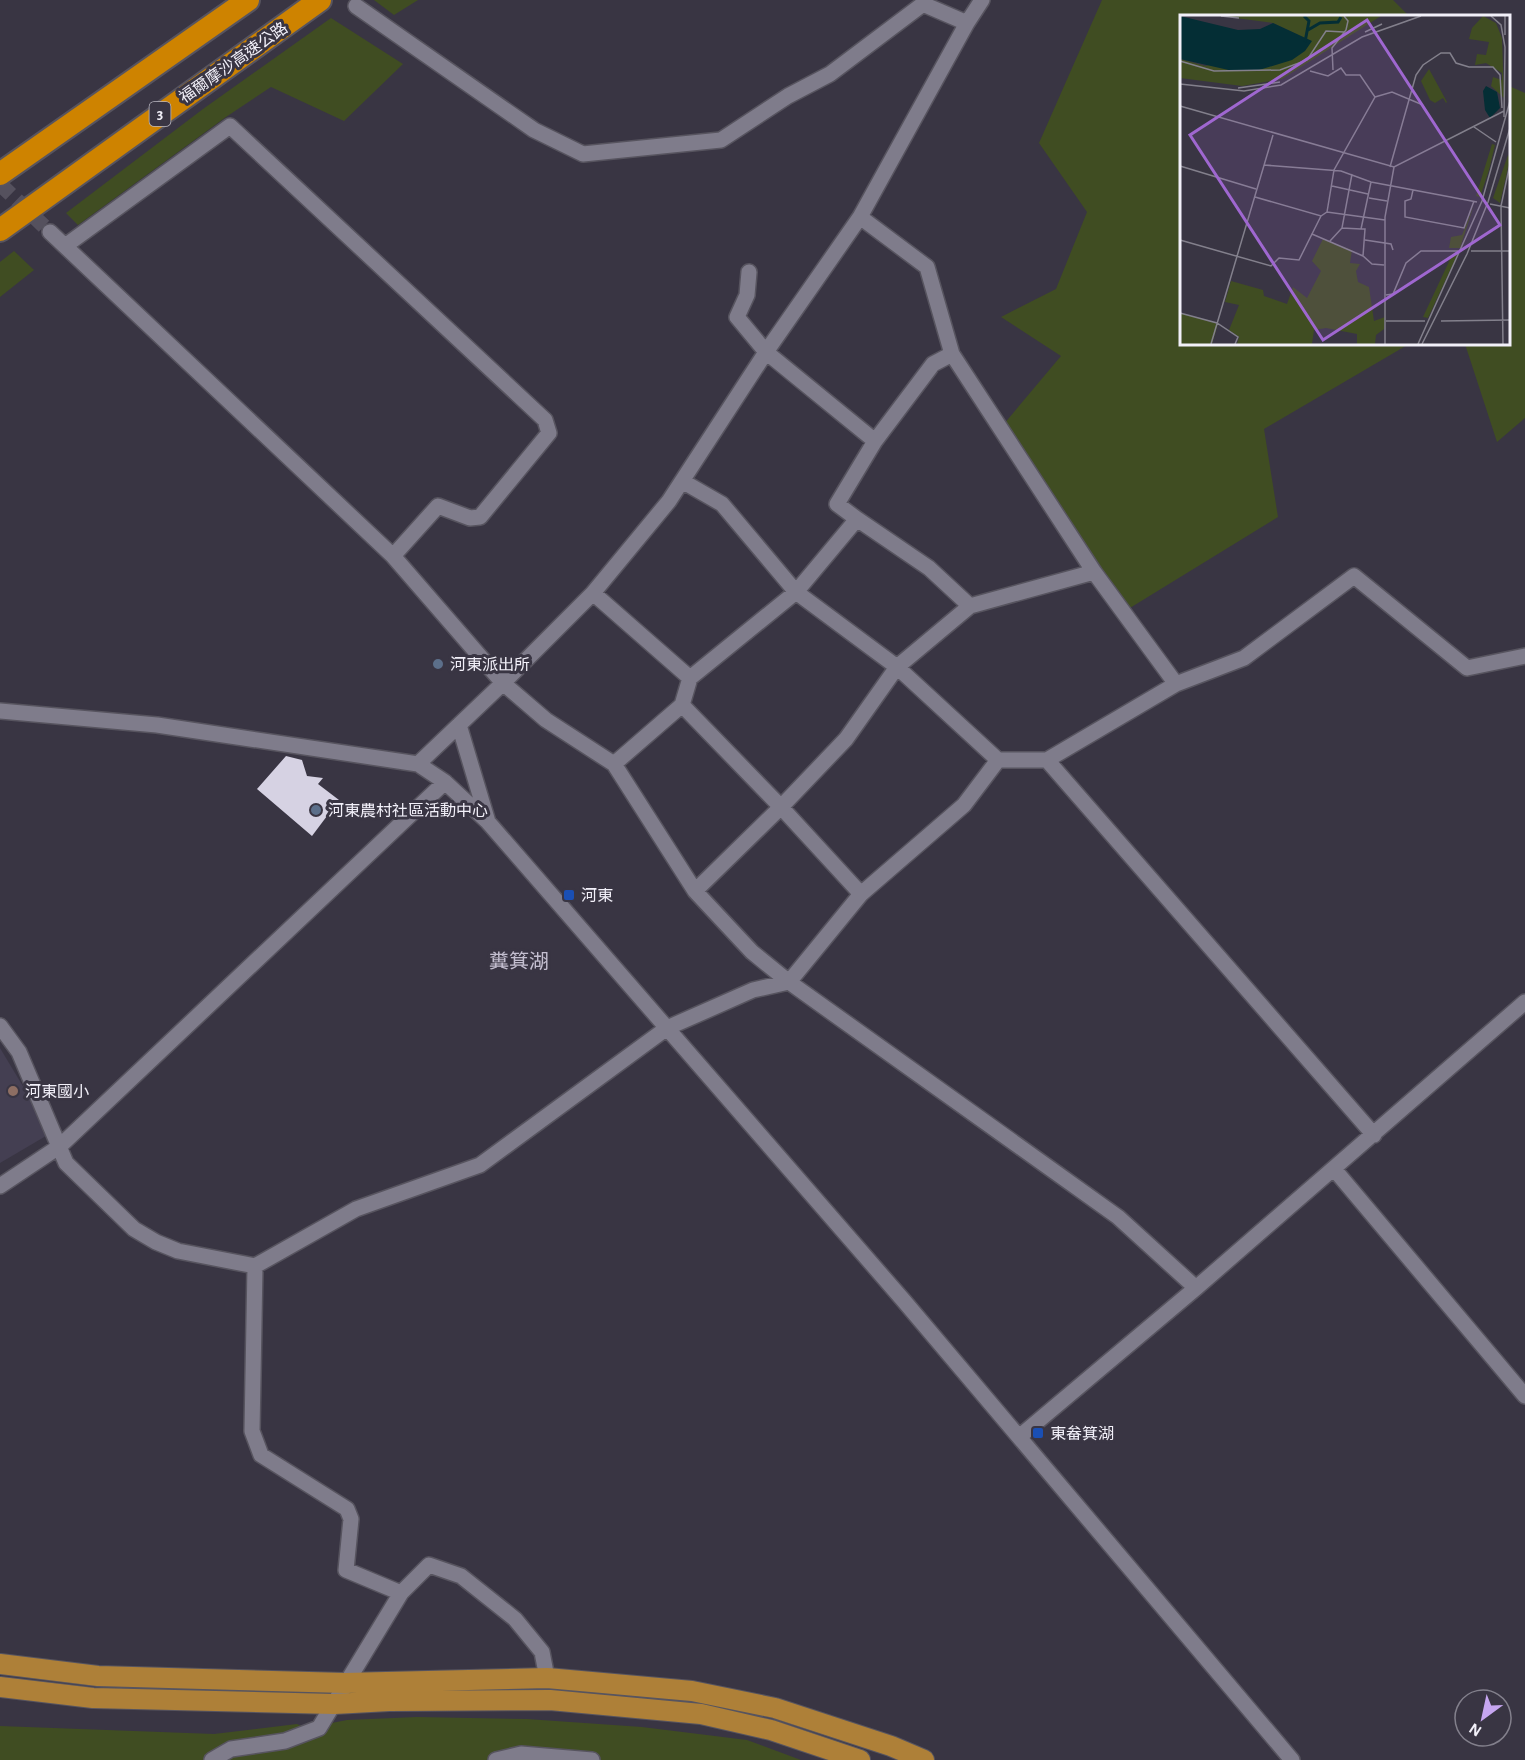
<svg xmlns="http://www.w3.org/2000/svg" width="1525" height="1760" viewBox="0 0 1525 1760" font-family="'Alegreya Sans','Noto Sans TC',sans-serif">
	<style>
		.built { fill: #443f52 }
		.green { fill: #404d22 }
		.building { fill: #d6d2e3 }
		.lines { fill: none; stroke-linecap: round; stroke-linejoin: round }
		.minor-tunnel { stroke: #55515e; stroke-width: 15; stroke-dasharray: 15 8; stroke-linecap: butt }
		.minor-casing { stroke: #57545f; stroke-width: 18 }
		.major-casing { stroke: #57545f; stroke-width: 22 }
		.highway-casing { stroke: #57545f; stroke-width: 26 }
		.minor { stroke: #7f7c8b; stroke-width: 15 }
		.major { stroke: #ae8038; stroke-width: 20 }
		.highway { stroke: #ce8300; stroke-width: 22 }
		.service-dot { fill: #5c6f8a; stroke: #393543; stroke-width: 2 }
		.transit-dot { fill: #1a4fb4; stroke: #393543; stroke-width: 2 }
		.education-dot { fill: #8d6e63; stroke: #393543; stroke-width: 2 }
		.labels { text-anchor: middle; stroke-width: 6; stroke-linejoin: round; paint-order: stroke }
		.shield { fill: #393543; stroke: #bab8c2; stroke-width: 1.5 }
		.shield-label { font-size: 15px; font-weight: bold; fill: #f2f0f9 }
		.street-label { font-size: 16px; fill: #f2f0f9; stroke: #393543 }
		.poi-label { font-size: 16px; fill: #f2f0f9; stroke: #393543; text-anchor: start }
		.quarter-label { font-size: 20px; fill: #c4bfd0; stroke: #393543 }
		.inset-river { fill: none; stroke: #042e35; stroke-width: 3 }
		.inset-road { fill: none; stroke: #83808c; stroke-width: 1.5 }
		.view { fill: #9f67d0; fill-opacity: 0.15; stroke: #9f67d0; stroke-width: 3 }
		.inset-edge { fill: none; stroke: #f2f0f9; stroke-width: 3 }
	</style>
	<rect width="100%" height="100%" fill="#393543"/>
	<path class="built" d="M0 1048 51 1133 0 1163Z"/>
	<path class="green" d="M374 0H418L394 15Z
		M1102 0H1393L1409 16H1182V344H1409L1264 429 1278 517 1125 611 998 431 1061 356 1001 317 1056 289 1087 212 1039 143Z
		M331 18 403 64 344 121 271 87 226 117 78 225 66 213 203 109Z
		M1509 86 1525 93V418L1497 442 1465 344H1508Z
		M14 251 34 270 0 297V262Z
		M417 1717 527 1719 642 1727 747 1740 801 1760H0V1726L214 1734 297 1724 306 1728 347 1720Z"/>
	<path class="building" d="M286 756 302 760 307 776 323 778 318 784 339 800 312 836 257 789Z"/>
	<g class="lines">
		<path class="minor-tunnel" d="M0 184 50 232"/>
		<g class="minor-casing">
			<path id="minor" d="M356 6 534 130 583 154 721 140 788 96 830 74 923 4 967 23
				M860 217 927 267 952 354 1094 572 1176 684 1244 658 1354 576 1467 668 1525 656
				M50 232 393 556 503 683 546 720 614 764 695 891 752 952 789 982 1118 1217 1196 1288
				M65 246 230 126 545 420 549 433 480 517 470 518 438 506 393 556
				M749 272 747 295 737 317 766 352 875 441
				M682 481 722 504 796 592 897 667 998 760H1047L1374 1135
				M857 519 929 568 970 606
				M593 593 690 678
				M682 705 781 807 861 894
				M0 711 157 725 418 764 445 782 488 822 904 1301 1292 1760
				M459 725 488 822
				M1047 760 1176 684
				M418 764 503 683 593 593 669 501 766 352 860 217 967 23 982 0
				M614 764 682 705 690 678 796 592 857 519 837 504 875 441 933 364 952 354
				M695 891 781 807 846 739 897 667 970 606 1094 572
				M0 1026 19 1052 66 1163 134 1229 156 1242 178 1251 255 1266
				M1334 1169 1525 1396
				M0 1186 60 1146 445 782
				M1019 1437 1196 1288 1525 1002
				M547 1678 542 1652 515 1619 461 1576 429 1565 401 1593 346 1570 351 1519 347 1509 261 1455 252 1431 255 1266 356 1209 480 1165 667 1028 753 990 789 982 861 894 964 805 998 760
				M212 1760 231 1749 285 1741 319 1728 401 1593
				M496 1760 521 1754 592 1760"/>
		</g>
		<g class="major-casing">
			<path id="major" d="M0 1664 98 1676 345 1683 547 1678 692 1691 775 1708 891 1746 924 1760
				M0 1687 93 1698 334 1704 389 1701 550 1700 701 1714 771 1730 860 1760"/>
		</g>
		<g class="highway-casing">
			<path id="highway" d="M0 174 248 0
				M0 230 320 0"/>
		</g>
		<use href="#minor" class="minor"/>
		<use href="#major" class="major"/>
		<use href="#highway" class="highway"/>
	</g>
	<g class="service-dot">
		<circle cx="438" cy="664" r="6"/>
		<circle cx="316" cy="810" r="6"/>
	</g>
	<g class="transit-dot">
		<rect x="563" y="889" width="12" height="12" rx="3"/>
		<rect x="1032" y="1427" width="12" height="12" rx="3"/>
	</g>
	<circle class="education-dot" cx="13" cy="1091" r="6"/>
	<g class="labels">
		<rect class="shield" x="149.5" y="102" width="21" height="24" rx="4.5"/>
		<g class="shield-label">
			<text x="160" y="119">3</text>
		</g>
		<g class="street-label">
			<text transform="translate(233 62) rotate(-35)" y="6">福爾摩沙高速公路</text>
		</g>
		<g class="poi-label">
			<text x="450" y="670">河東派出所</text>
			<text x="328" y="816">河東農村社區活動中心</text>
			<text x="581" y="901">河東</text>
			<text x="25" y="1097">河東國小</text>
			<text x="1050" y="1439">東畚箕湖</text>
		</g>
		<g class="quarter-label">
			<text x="519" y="968">糞箕湖</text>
		</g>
	</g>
	<g transform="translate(1180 15)">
		<rect width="330" height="330" fill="#393543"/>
		<path d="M40 1H201L102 64 62 71 0 63V44L25 51 131 26 93 8ZM303 1 316 8 322 23 324 83 311 71 313 62 322 65V58L306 48 295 50 297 39 306 40 309 27 289 24 292 13ZM249 54 267 87 266 88 263 83 255 88 250 85 241 66ZM312 129 315 130 309 155 300 182 296 181ZM328 140 330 144 320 188 313 183ZM294 190 280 233H269L271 222 282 220ZM143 224 172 235 170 248 180 249 176 256 178 267 189 272 194 306 205 302 204 314 196 320 195 329H177V319L146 313 134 315 132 329H57L59 322 49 315 59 290 45 287 51 266 83 275 84 281 107 289 113 272 127 283 141 256 132 246ZM273 238H278L248 303 243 302ZM0 298 38 309 32 329H0Z" fill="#404d22"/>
		<path d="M0 1 58 15 80 14 93 8 132 26 125 36 112 45 79 55 53 56 0 44ZM306 71 317 77 320 93 310 103 305 95 303 76Z" fill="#042e35"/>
		<path class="inset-river" d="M124 1 129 6 125 27M128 15 140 8 158 7 161 2"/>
		<path class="inset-road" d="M41 1 59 3M311 1 321 10 325 32 324 102M325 1V20M185 17 202 9M0 46 34 56 100 55 127 45 146 16 164 17M153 55 152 33 166 15 168 6 164 1M130 56 148 61 161 53 166 60H180L195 82 154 155 147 197M0 69 64 76 101 70 182 22 241 1M58 73 100 67M195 82 212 77 243 90M0 91 214 152 324 96M294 112 316 127M84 150 161 156 191 167 297 187M0 151 76 174M210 152 236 60 243 50 261 38H270L276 48 289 52H313L320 60 322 93M152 171 188 179M233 175 231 184 225 186V202L284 213 294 186M75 182 141 201 147 197 205 205M189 183 207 186M310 189 330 193M162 213 181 214M132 219 141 201M0 225 91 251 99 243 119 245 132 219 183 241 192 249 204 250M185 225 211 229 213 235M150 226 162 213 172 159M291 236H330M183 241 185 214H181L191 167M206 280 213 279 226 248 241 236H278M0 298 37 308 58 322 55 329M206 306H245M261 306 330 305M31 329 93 120M205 329V202L214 152M238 329 302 186 330 86M242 329 287 239 308 187 330 113M323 329 321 191 330 149"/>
		<path class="view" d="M187 5 320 210 143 325 10 120Z"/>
		<rect width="330" height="330" class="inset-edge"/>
	</g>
	<g transform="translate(1483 1718) rotate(213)"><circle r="28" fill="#393543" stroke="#83808c" stroke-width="1.5"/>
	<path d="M0-4.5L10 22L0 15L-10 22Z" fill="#c6a6f0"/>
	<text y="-9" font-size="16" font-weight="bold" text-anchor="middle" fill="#f2f0f9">N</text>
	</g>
</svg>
